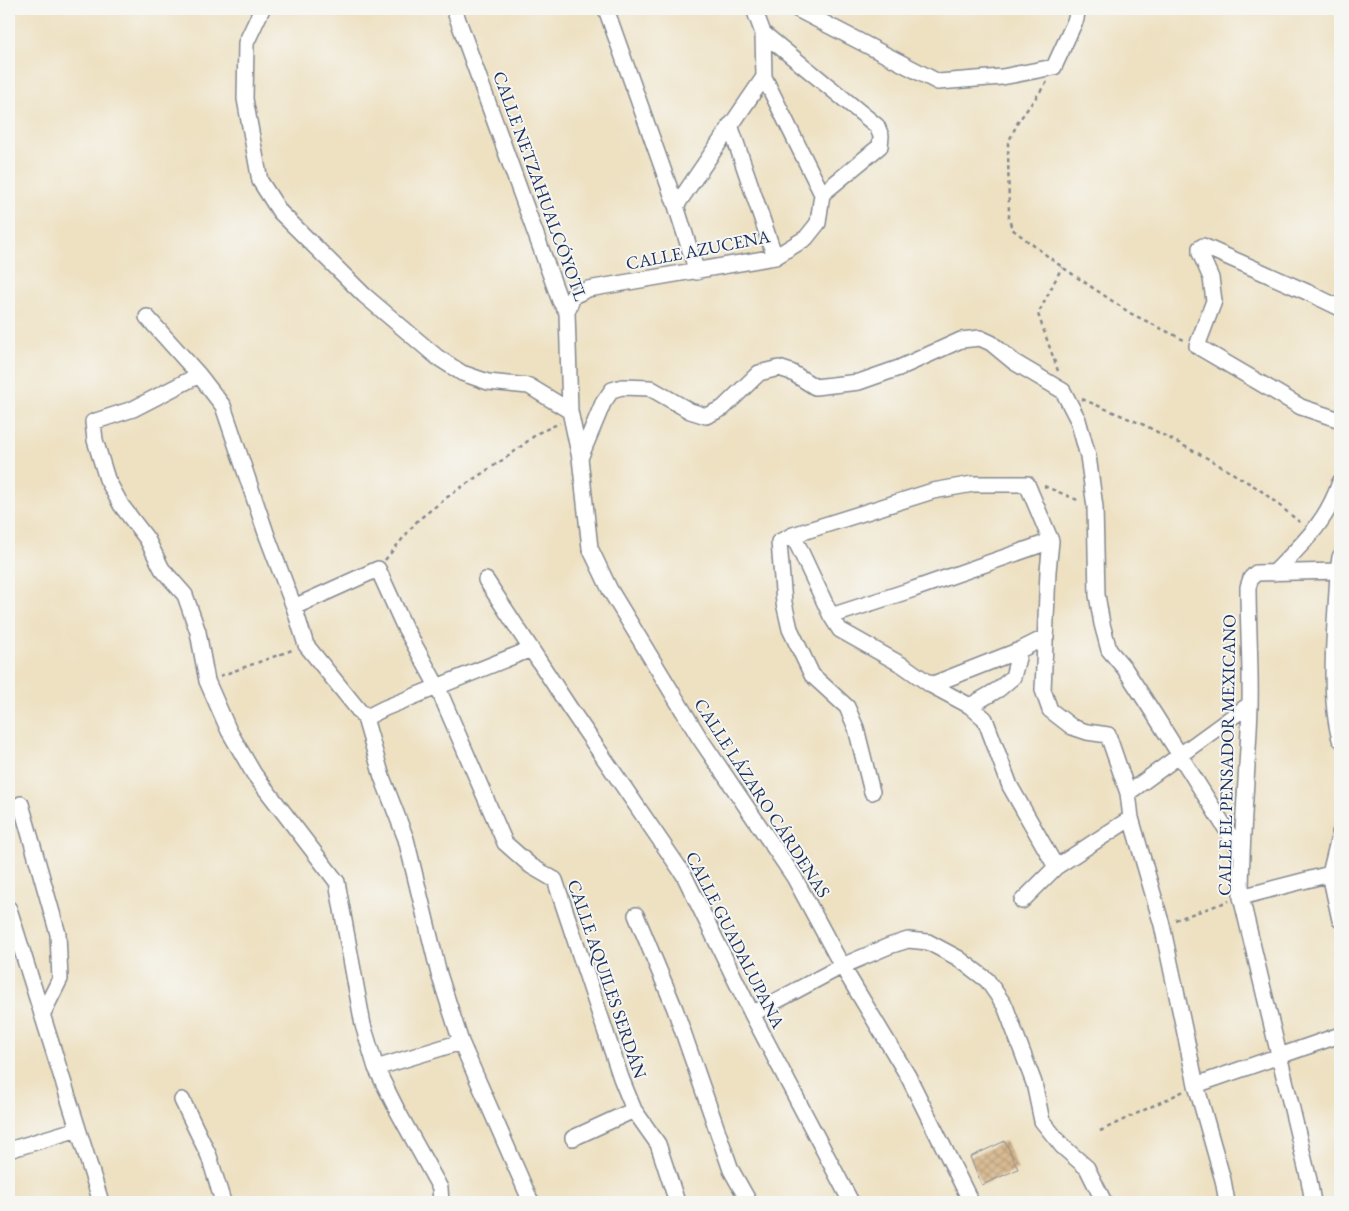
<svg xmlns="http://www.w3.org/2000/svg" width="1349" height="1211" viewBox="0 0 1349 1211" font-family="'EB Garamond',serif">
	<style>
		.building { fill: url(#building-cross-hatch) }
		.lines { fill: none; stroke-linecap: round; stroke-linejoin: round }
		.minor-casing { stroke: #848890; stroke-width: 18 }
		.path { stroke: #848890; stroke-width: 2.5; stroke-dasharray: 4 4; stroke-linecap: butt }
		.minor { stroke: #fff; stroke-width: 15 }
		.labels { text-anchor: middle; stroke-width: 4; stroke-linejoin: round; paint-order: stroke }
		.street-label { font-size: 18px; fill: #1b2f5e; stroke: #f6f6f2 }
	</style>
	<defs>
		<pattern id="building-cross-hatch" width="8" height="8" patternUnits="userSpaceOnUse" patternTransform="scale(1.25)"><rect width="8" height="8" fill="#d4b081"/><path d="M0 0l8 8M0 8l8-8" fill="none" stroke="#ab906d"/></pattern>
	</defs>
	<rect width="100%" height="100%" fill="#f6f6f2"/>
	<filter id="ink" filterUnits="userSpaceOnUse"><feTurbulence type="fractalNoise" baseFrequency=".02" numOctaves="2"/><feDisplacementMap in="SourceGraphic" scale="10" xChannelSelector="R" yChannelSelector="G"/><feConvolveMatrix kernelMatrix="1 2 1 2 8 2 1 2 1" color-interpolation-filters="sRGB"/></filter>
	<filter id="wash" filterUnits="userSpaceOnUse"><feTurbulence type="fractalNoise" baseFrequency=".0096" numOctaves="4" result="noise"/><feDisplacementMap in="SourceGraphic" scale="20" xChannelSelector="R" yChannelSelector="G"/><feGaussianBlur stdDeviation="1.12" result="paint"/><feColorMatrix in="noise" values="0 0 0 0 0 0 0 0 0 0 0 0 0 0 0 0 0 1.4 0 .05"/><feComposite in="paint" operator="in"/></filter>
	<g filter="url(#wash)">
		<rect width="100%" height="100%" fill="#eee1c2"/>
		<g id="blocks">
			<path class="building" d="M1005 1141 1018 1169 982 1185 970 1157Z"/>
		</g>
	</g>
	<g filter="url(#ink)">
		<use href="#blocks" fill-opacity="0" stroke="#848890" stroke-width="1"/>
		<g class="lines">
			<g class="minor-casing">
				<path id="minor" d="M262 9 246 43 245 99 260 181 280 212 364 295 437 357 462 373 488 382 529 386 570 411
					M454 9 560 301 567 312 570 411 580 458 590 548 610 590 699 737 794 877 842 966 908 1076 971 1202
					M606 9 676 206 697 272
					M797 9 938 82 1002 77 1054 67 1076 19 1077 11 1076 9
					M763 33 877 126 881 136 880 146 822 194
					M730 125 775 257
					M676 206 764 77
					M1340 308 1307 292 1203 246 1200 248V253L1211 278 1214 301 1197 346 1301 407 1340 420
					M567 312 573 296 588 289 775 257 806 238 818 223 822 194 764 77 763 33 754 9
					M147 317 199 375 223 406 267 536 294 607 306 645 365 718 382 777 406 839 439 974 461 1042 531 1202
					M199 375 133 409 93 422 95 440 107 479 121 505 147 539 162 569 185 595 198 632 207 681 229 731 254 774 337 882 363 1025 376 1068 397 1110 440 1188 441 1202
					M580 458 603 403 612 390 622 387 650 388 690 411 706 416 723 408 759 373 779 368 791 372 815 387 859 382 899 368 961 340 980 338 991 343 1014 362 1063 391 1078 420 1088 456 1095 507 1097 595 1102 624 1109 650 1125 669 1156 717 1241 853
					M793 535 831 616 840 630 904 666 931 685 970 706 999 689 1013 677 1020 650 1046 637
					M1340 557 1338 572C1336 623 1327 690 1340 739
					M1274 573C1303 543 1327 522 1340 482
					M486 580 569 707 684 875 752 1014 851 1202
					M294 607 378 569 403 624 437 686 505 843 531 866 555 880 621 1078 634 1110 658 1144 677 1202
					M831 616 914 589 1051 541
					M931 685 1020 650
					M970 706 985 719 1010 786 1056 867
					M365 718 385 708 531 649
					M872 792 856 728 847 707 812 675 790 629 784 603 779 542 793 535 933 491 973 484H1027L1051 541 1048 571 1043 690 1050 710 1072 727 1087 732 1108 735 1128 793 1250 704
					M1128 793 1131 818 1162 925 1196 1085 1223 1180 1227 1202
					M21 804 58 934 60 979 42 1015
					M1340 833 1330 874 1340 920
					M1241 897 1330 874H1340
					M1022 901 1056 867 1131 818
					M9 909 101 1202
					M636 915 675 1009 731 1170 749 1202
					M752 1014 842 966 889 946 908 940 928 942 958 958 987 980 1005 1006 1034 1083 1042 1121 1062 1146 1087 1168 1104 1202
					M376 1068 461 1042
					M1196 1085 1340 1035
					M182 1100 209 1156 223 1202
					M573 1138 634 1110
					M9 1150 78 1129
					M1313 1202 1309 1180 1241 897C1241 833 1248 769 1250 706 1251 666 1248 627 1248 587L1251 578 1256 573 1340 571"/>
			</g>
			<path class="path" d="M1047 82 1018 122 1008 143 1009 219 1012 229 1062 267 1130 313 1184 340
				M1058 371 1038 314 1062 267
				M1082 399 1144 425 1207 458 1259 489 1302 524
				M1044 486 1080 501
				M385 560 418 520 454 492 510 455 538 433 560 423
				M220 676 295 649
				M1175 920 1229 901
				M1100 1131 1184 1091"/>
			<use href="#minor" class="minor"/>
		</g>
	</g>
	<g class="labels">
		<g class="street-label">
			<text transform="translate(540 186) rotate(70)" y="6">CALLE NETZAHUALCÓYOTL</text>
			<text transform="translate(698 250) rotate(-11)" y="6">CALLE AZUCENA</text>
			<text transform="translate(1227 755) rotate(-89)" y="6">CALLE EL PENSADOR MEXICANO</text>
			<text transform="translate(762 798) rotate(57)" y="6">CALLE LÁZARO CÁRDENAS</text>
			<text transform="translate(735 940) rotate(63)" y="6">CALLE GUADALUPANA</text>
			<text transform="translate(607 979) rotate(71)" y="6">CALLE AQUILES SERDÁN</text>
		</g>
	</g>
	<rect width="1349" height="1211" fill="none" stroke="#f6f6f2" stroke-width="30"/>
</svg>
